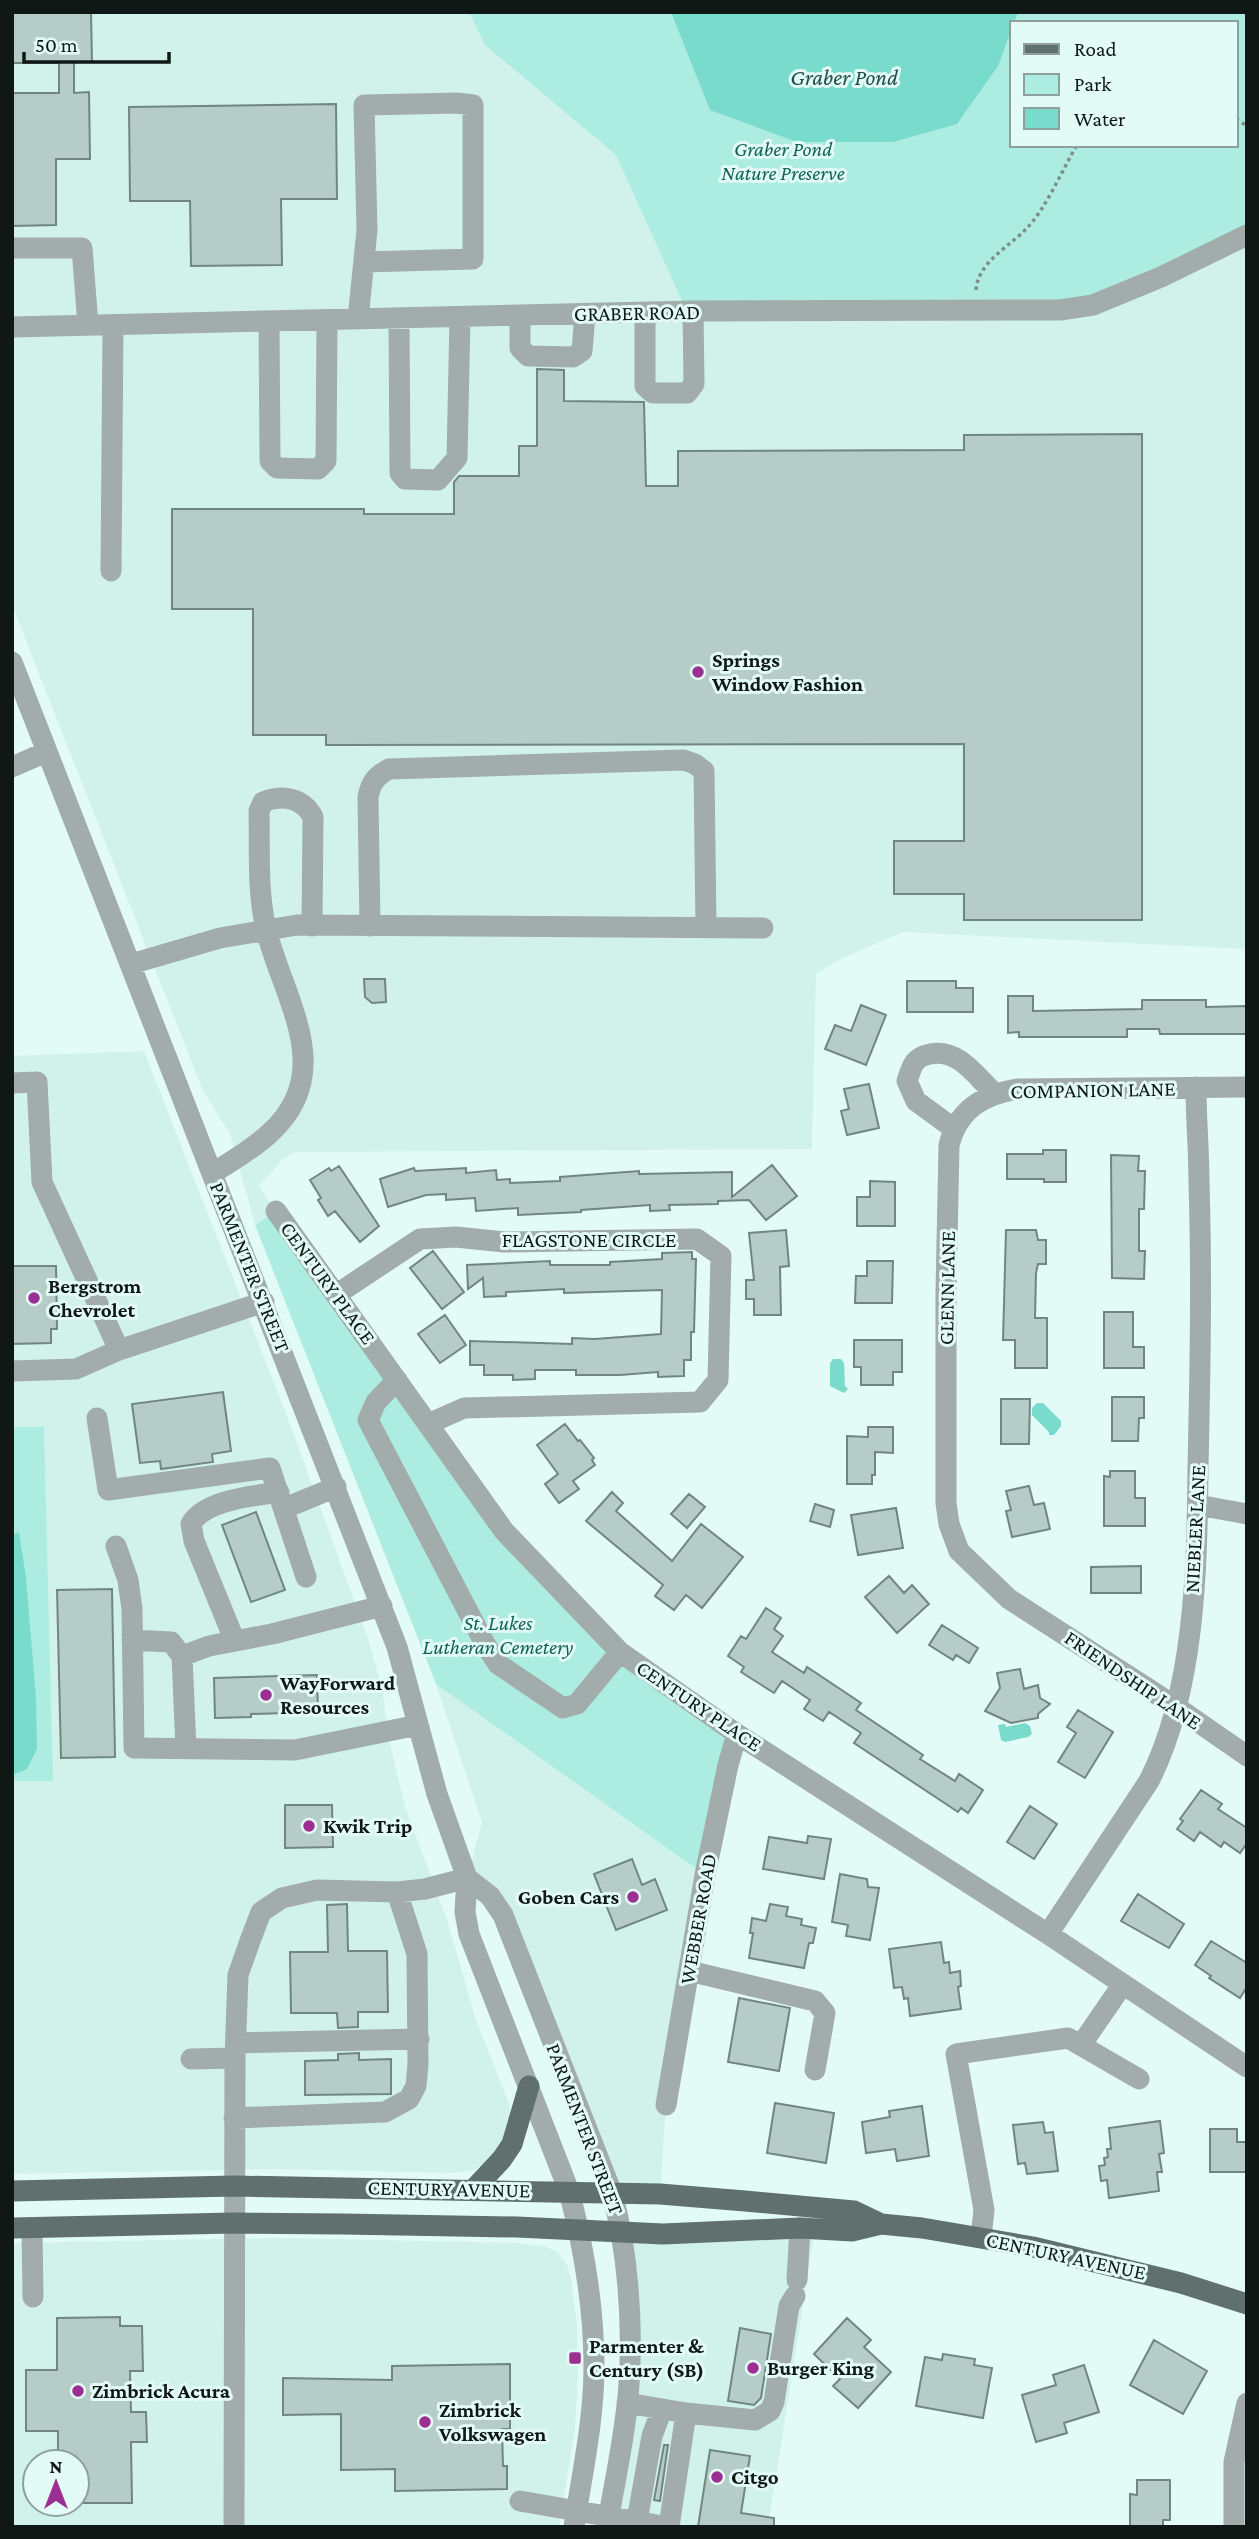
<svg xmlns="http://www.w3.org/2000/svg" width="1259" height="2539" viewBox="0 0 1259 2539" font-family="'Crimson Pro',serif">
	<style>
		.built { fill: #d1f2eb; fill-rule: evenodd }
		.green { fill: #adece0; fill-rule: evenodd }
		.water { fill: #78dbcb }
		.building { fill: #b5ccc7; stroke: #718682; stroke-width: 2 }
		.lines { fill: none; stroke-linecap: round; stroke-linejoin: round }
		.path { stroke: #7e8f8b; stroke-width: 3.5; stroke-dasharray: 3.5 3.5; stroke-linecap: butt }
		.minor { stroke: #a2acaa; stroke-width: 21 }
		.major { stroke: #5f706d; stroke-width: 21 }
		.poi-dot { fill: #9c3092; stroke: #e3fbf6; stroke-width: 2.5 }
		.labels { text-anchor: middle; stroke-width: 6; stroke-linejoin: round; paint-order: stroke }
		.park-label { font-size: 21px; font-style: italic; fill: #11645a; stroke: #e3fbf6 }
		.street-label { font-size: 21px; fill: #101816; stroke: #e3fbf6 }
		.poi-label { font-size: 21px; font-weight: bold; fill: #101816; stroke: #e3fbf6; text-anchor: start }
		.water-label { font-size: 23px; font-style: italic; fill: #214e47; stroke: #e3fbf6 }
	</style>
	<rect width="100%" height="100%" fill="#e3fbf6"/>
	<path class="built" d="M12 12H469L485 45 616 155 688 312 1247 235V949L903 932 838 960 816 974 812 1149 296 1152 282 1160 259 1186 276 1211 255 1225 230 1134 203 1091 12 605Z
		M144 1051 287 1416 367 1636 382 1688 389 1739 405 1806 447 1920 476 2020 508 2101 511 2114 506 2139 486 2163 474 2170 453 2173 279 2169 12 2174V1781H52L44 1427H12V1056Z
		M436 1684 705 1875 666 2105 660 2194 612 2193 503 1915 467 1878 482 1822Z
		M815 2229 768 2527H607L620 2452 623 2232Z
		M275 2238 517 2243 544 2246 557 2252 567 2265 571 2278 577 2325 578 2371 575 2430 559 2527H12V2243ZM35 2462H77V2504H35Z"/>
	<path class="green" d="M469 12H1247V235L1093 305 687 312 616 155 485 45ZM1012 23H1236V145H1012Z
		M276 1211 562 1593 737 1734 705 1875 436 1684 255 1225Z
		M12 1427H44L53 1781H12Z"/>
	<path class="water" d="M671 12H1018L998 66 957 124 893 142H797L710 110Z
		M833 1359H841L844 1363 845 1386 848 1389 844 1393 830 1386V1363Z
		M1037 1403H1043L1061 1421V1426L1054 1435H1049V1432L1032 1415V1408Z
		M19 1532 26 1578 36 1698 37 1749 27 1769 12 1775V1535Z
		M1025 1723 1030 1726 1032 1734 1028 1737 1005 1742 1001 1740 998 1725 1005 1724 1006 1727Z"/>
	<path class="building" d="M12 12H91L92 62H74V93L89 92 90 159H56V225L12 226V93H59V63H12Z
		M336 104 337 199H281L282 265 191 266 190 201H130L129 107Z
		M537 369 564 370V401L644 402 646 486H678V451L964 450V435L1142 434V920H964V894H894V841H964V744L326 745V735H253V609H172V509H364V514H454V482L459 476H519V446H537Z
		M364 979H385L386 1002 372 1003 365 997Z
		M907 981H956V988H973V1012H907Z
		M1008 996H1033V1011L1142 1009V1000H1206V1007L1247 1006V1034H1160L1159 1029H1127V1037H1019V1032L1008 1033Z
		M861 1005 886 1015 866 1065 825 1049 835 1025 851 1031Z
		M869 1084 879 1128 847 1135 841 1111 849 1109 844 1089Z
		M1043 1150H1066V1182H1044V1179H1007V1154H1043Z
		M1111 1155 1139 1156 1138 1171H1145L1144 1209H1139V1251H1145L1144 1279 1112 1278Z
		M772 1165 797 1196 766 1220 749 1200 718 1201V1204L669 1205 670 1210 650 1211V1205L595 1209 581 1210V1212L518 1215V1208L476 1211 475 1198 446 1200V1194L426 1195 388 1207 380 1179 414 1168 415 1171 466 1168V1173L496 1170 497 1180 510 1179V1183L560 1181V1177L639 1171V1174L732 1172V1197Z
		M339 1166 379 1226 360 1242 335 1211 328 1216 318 1200 321 1198 310 1180 329 1168 331 1171Z
		M870 1181 895 1182V1226H857V1197H870Z
		M786 1230 789 1266 780 1267 781 1315H754V1299H746V1280H754L749 1233Z
		M1006 1230H1036L1038 1240H1046V1264H1038L1036 1273 1035 1318H1047V1368H1015V1340H1003Z
		M433 1251 464 1292 442 1309 410 1268Z
		M692 1252V1259H696L694 1332H691V1360H684V1376L658 1377V1372L620 1375H576V1370H535V1379L513 1380V1375H484V1365H470V1341L572 1344V1338L595 1339 661 1334 662 1290 564 1293V1289L506 1292V1296L484 1297 483 1278 468 1289 467 1265 550 1261V1265H610V1262L662 1259V1253Z
		M867 1261H893L892 1303H855L856 1276H867Z
		M12 1266H56L57 1329H51V1343L12 1344Z
		M1104 1312H1133V1347H1144V1368H1104Z
		M445 1315 466 1345 440 1363 418 1334Z
		M854 1340H902V1372H893V1385H861V1367H854Z
		M223 1392 231 1451 212 1454 213 1462 161 1469 160 1461 140 1463 132 1404Z
		M1112 1397H1144V1418H1139L1138 1441H1112Z
		M1001 1399H1030L1029 1444H1001Z
		M565 1424 578 1441 580 1440 594 1458 592 1460 595 1465 573 1481 579 1489 559 1503 545 1484 558 1474 537 1445Z
		M868 1427H893V1453L875 1452V1475H872V1484H847V1436L868 1437Z
		M1110 1471H1135V1498H1145V1526H1104V1476L1110 1477Z
		M1029 1486 1034 1505 1044 1503 1050 1529 1012 1537 1006 1511 1011 1510 1006 1491Z
		M612 1492 623 1503 616 1511 672 1561 701 1524 743 1557 702 1608 686 1595 674 1610 655 1596 663 1585 586 1521Z
		M689 1494 705 1507 687 1528 671 1514Z
		M815 1504 834 1510 830 1527 810 1521Z
		M896 1508 903 1548 858 1555 851 1515Z
		M256 1512 285 1590 251 1602 222 1525Z
		M1141 1566V1593H1091V1567Z
		M889 1576 904 1593 912 1585 929 1604 897 1633 865 1597Z
		M112 1589 115 1757 61 1758 57 1590Z
		M766 1608 781 1618 774 1629 783 1636 772 1652 804 1673 807 1667 861 1703 856 1710 923 1755 920 1759 955 1781 959 1774 983 1790 968 1813 961 1808 958 1812 854 1743 861 1733 829 1712 823 1721 804 1709 810 1700 782 1681 774 1693 741 1672 744 1667 728 1656 741 1636 746 1639Z
		M942 1625 978 1648 969 1663 956 1655 953 1660 929 1645Z
		M1020 1669 1024 1689 1038 1685 1040 1698 1050 1704 1038 1714V1718L1011 1723 985 1711 1000 1688 997 1673Z
		M317 1675 318 1712 251 1714V1717L215 1718 214 1678Z
		M1078 1710 1113 1732 1085 1778 1058 1762 1076 1733 1067 1727Z
		M1201 1790 1222 1804 1218 1809 1247 1828V1843L1240 1853 1224 1842 1221 1847 1200 1832 1194 1841 1177 1829 1183 1821 1180 1819Z
		M285 1805H332L333 1847 285 1848Z
		M1030 1806 1057 1824 1034 1859 1007 1842Z
		M808 1836 831 1839 824 1879 763 1869 769 1837 807 1843Z
		M632 1859 642 1885 655 1879 667 1910 616 1930 594 1874Z
		M840 1874 867 1879 868 1887 879 1888 870 1940 846 1936 848 1925 832 1922Z
		M1138 1894 1184 1924 1169 1948 1121 1921Z
		M347 1904 348 1951H387L388 2012H358V2027L338 2028 337 2013H291L290 1952H328L327 1905Z
		M770 1904 788 1907 786 1916 802 1919 801 1925 816 1928 813 1943H809L804 1968 749 1958 753 1933H750L752 1918 766 1921Z
		M1211 1941 1247 1963V1987L1240 1998 1209 1978 1211 1976 1195 1965Z
		M941 1942 944 1963 949 1962 950 1973 960 1971 961 1986 958 1987 961 2009 910 2016 908 1998 904 1999 902 1987 894 1988 889 1949Z
		M739 1998 790 2008 779 2071 728 2062Z
		M359 2053V2060L391 2059V2094L305 2095V2061L338 2060V2054Z
		M775 2103 834 2113 826 2163 767 2153Z
		M922 2106 929 2156 897 2161 895 2149 866 2153 862 2122 890 2117 889 2111Z
		M1160 2121 1164 2153 1159 2154 1162 2172H1157L1159 2191 1109 2198 1107 2180 1101 2181 1099 2166 1105 2165 1104 2158 1108 2157 1107 2149H1111L1109 2128Z
		M1043 2122 1045 2133 1053 2132 1058 2171 1027 2174 1025 2163 1018 2164 1013 2125Z
		M1210 2129H1237V2142H1247V2172H1210Z
		M120 2317V2326H142L143 2371H130L131 2412H146L147 2442H131L132 2503H80L77 2462H58V2431H26V2370H57V2318Z
		M847 2318 871 2340 864 2347 891 2372 858 2408 833 2386 840 2379 814 2354Z
		M740 2328 771 2334 761 2398 754 2405 728 2401Z
		M1154 2340 1207 2371 1183 2414 1130 2385Z
		M943 2354 975 2359 974 2365 992 2368 983 2418 916 2406 925 2357 942 2360Z
		M510 2364V2429H502L503 2466H507V2489L395 2491V2469L341 2470V2414L283 2415V2378L392 2380V2366Z
		M1084 2365 1099 2412 1064 2423 1067 2433 1036 2442 1022 2395 1056 2385 1053 2375Z
		M664 2445H668L660 2501 654 2500Z
		M710 2450 750 2456 741 2513 774 2518V2527H698Z
		M1137 2480H1170V2520H1163V2527H1130V2494L1137 2495Z"/>
	<g class="lines">
		<path class="path" d="M1236 119 1247 126
			M976 290C978 262 1009 247 1026 229 1046 209 1062 170 1077 145"/>
		<path class="minor" d="M12 248H82L88 325
			M645 313V386L653 393H687L694 384 693 311
			M520 316V348L528 356 573 357 582 351 585 314
			M399 318 400 473 405 479 438 480 457 458 460 317
			M358 319 367 230 364 105 457 103 473 105V259L364 262
			M269 321 270 461 277 468 318 469 326 461 327 320
			M12 327 693 311 1060 310 1093 305 1161 277 1247 235
			M111 571 113 325
			M12 662 397 1647 437 1794 467 1878 465 1912 469 1934 569 2191C584 2248 594 2308 594 2367 594 2420 582 2474 574 2527
			M12 767 46 752
			M370 926 368 797C371 782 376 776 389 769L684 760 695 764 704 771 706 927
			M131 964 220 938 297 925 763 928
			M12 1083 37 1082 42 1182 119 1350 76 1369 12 1371
			M1247 1087 1019 1089C984 1094 958 1109 949 1145L946 1292V1503L949 1524 959 1551 1009 1599 1175 1706 1247 1756
			M953 1128 916 1101 907 1081C912 1066 914 1057 930 1054 958 1048 976 1076 994 1093
			M213 1173C232 1161 253 1149 270 1133 338 1071 283 999 266 929 257 890 260 850 259 811L263 802C283 794 303 798 313 817L312 926
			M276 1211 504 1531 620 1652 737 1734 1048 1934 1247 2067
			M337 1294 420 1239 456 1237 504 1242 697 1239 721 1256 718 1380 700 1402 464 1408 428 1424
			M119 1350 264 1302
			M397 1380 376 1402 368 1420 485 1644 498 1664 563 1708 577 1704 620 1652
			M97 1418 108 1490 270 1468 306 1577
			M1198 1505 1247 1514
			M285 1508 336 1487
			M116 1546 128 1580 132 1609 134 1748 295 1750 418 1725
			M234 1639 194 1541 191 1524C204 1500 254 1496 279 1492
			M132 1640 171 1642 182 1656 186 1749
			M182 1656 209 1646 272 1634 382 1606
			M467 1878 490 1896 503 1915 612 2193C628 2251 633 2323 629 2384 626 2432 615 2479 607 2527
			M1048 1934 1149 1781C1195 1691 1197 1569 1198 1469 1200 1374 1202 1278 1199 1183 1199 1151 1196 1119 1196 1087
			M689 1971 815 2001 825 2013 815 2070
			M236 2043 419 2039
			M1081 2045 1123 1984
			M191 2059 235 2058
			M666 2105 705 1875 728 1765 737 1734
			M234 2118 385 2112 409 2099 416 2086 418 2064 417 1954 397 1892
			M32 2228 33 2297
			M981 2237 984 2210 956 2054 1068 2038 1139 2079
			M797 2280 800 2228
			M627 2403 686 2413 755 2420 770 2411 774 2402 789 2306 795 2296
			M520 2501 669 2527 686 2413
			M637 2521 652 2436 662 2409
			M234 2523 235 2058 238 1975 250 1941 261 1912 282 1898 317 1890 397 1892 425 1889 467 1878
			M1234 2527V2462L1247 2403"/>
		<path class="major" d="M473 2190 502 2159 512 2144 529 2086
			M12 2191 234 2186 660 2194 745 2201 854 2211 881 2224 922 2228 1033 2247 1181 2283 1247 2304
			M12 2228 233 2223 343 2224 517 2227 663 2234 800 2228 852 2231 881 2224"/>
	</g>
	<g class="poi-dot">
		<circle cx="698" cy="672" r="7"/>
		<circle cx="34" cy="1298" r="7"/>
		<circle cx="266" cy="1695" r="7"/>
		<circle cx="309" cy="1826" r="7"/>
		<circle cx="633" cy="1897" r="7"/>
		<rect x="568" y="2351" width="14" height="14" rx="3.5"/>
		<circle cx="753" cy="2368" r="7"/>
		<circle cx="78" cy="2391" r="7"/>
		<circle cx="425" cy="2422" r="7"/>
		<circle cx="717" cy="2477" r="7"/>
	</g>
	<g class="labels">
		<g class="park-label">
			<text x="783" y="156">Graber Pond<tspan x="783" dy="24">Nature Preserve</tspan></text>
			<text x="498" y="1630">St. Lukes<tspan x="498" dy="24">Lutheran Cemetery</tspan></text>
		</g>
		<g class="street-label">
			<text transform="translate(637 313) rotate(-1)" y="7">GRABER ROAD</text>
			<text transform="translate(1093 1090) rotate(-1)" y="7">COMPANION LANE</text>
			<text x="589" y="1247">FLAGSTONE CIRCLE</text>
			<text transform="translate(250 1267) rotate(68)" y="7">PARMENTER STREET</text>
			<text transform="translate(328 1283) rotate(54)" y="7">CENTURY PLACE</text>
			<text transform="translate(947 1288) rotate(-89)" y="7">GLENN LANE</text>
			<text transform="translate(1195 1529) rotate(-87)" y="7">NIEBLER LANE</text>
			<text transform="translate(1133 1680) rotate(34)" y="7">FRIENDSHIP LANE</text>
			<text transform="translate(699 1706) rotate(34)" y="7">CENTURY PLACE</text>
			<text transform="translate(698 1919) rotate(-80)" y="7">WEBBER ROAD</text>
			<text transform="translate(585 2129) rotate(69)" y="7">PARMENTER STREET</text>
			<text transform="translate(449 2189) rotate(1)" y="7">CENTURY AVENUE</text>
			<text transform="translate(1066 2256) rotate(12)" y="7">CENTURY AVENUE</text>
		</g>
		<g class="poi-label">
			<text x="712" y="667">Springs<tspan x="712" dy="24">Window Fashion</tspan></text>
			<text x="48" y="1293">Bergstrom<tspan x="48" dy="24">Chevrolet</tspan></text>
			<text x="280" y="1690">WayForward<tspan x="280" dy="24">Resources</tspan></text>
			<text x="323" y="1833">Kwik Trip</text>
			<text x="619" y="1904" text-anchor="end">Goben Cars</text>
			<text x="589" y="2353">Parmenter &amp;<tspan x="589" dy="24">Century (SB)</tspan></text>
			<text x="767" y="2375">Burger King</text>
			<text x="92" y="2398">Zimbrick Acura</text>
			<text x="439" y="2417">Zimbrick<tspan x="439" dy="24">Volkswagen</tspan></text>
			<text x="731" y="2484">Citgo</text>
		</g>
		<g class="water-label">
			<text x="844" y="85">Graber Pond</text>
		</g>
	</g>
	<rect width="1259" height="2539" fill="none" stroke="#101816" stroke-width="28"/>
	<rect x="1010" y="21" width="228" height="126" fill="#e3fbf6" stroke="#8fa09c" stroke-width="2"/>
	<rect x="1024" y="44" width="35" height="10" fill="#5f706d" stroke="#8fa09c" stroke-width="2"/>
	<text x="1074" y="56" font-size="21" fill="#101816">Road</text>
	<rect x="1024" y="74" width="35" height="21" fill="#adece0" stroke="#8fa09c" stroke-width="2"/>
	<text x="1074" y="91" font-size="21" fill="#101816">Park</text>
	<rect x="1024" y="108" width="35" height="21" fill="#78dbcb" stroke="#8fa09c" stroke-width="2"/>
	<text x="1074" y="126" font-size="21" fill="#101816">Water</text>
	<g transform="translate(56 2483)"><circle r="33" fill="#e3fbf6" stroke="#8fa09c" stroke-width="2"/>
	<path d="M0-5L12 26L0 18L-12 26Z" fill="#9c3092"/>
	<text y="-10" font-size="19" font-weight="bold" text-anchor="middle" fill="#101816">N</text>
	</g>
	<path d="M24 52v10h145v-10" fill="none" stroke="#101816" stroke-width="3.5"/>
	<text x="35" y="52" font-size="21" fill="#101816" stroke="#e3fbf6" stroke-width="5" paint-order="stroke">50 m</text>
</svg>
